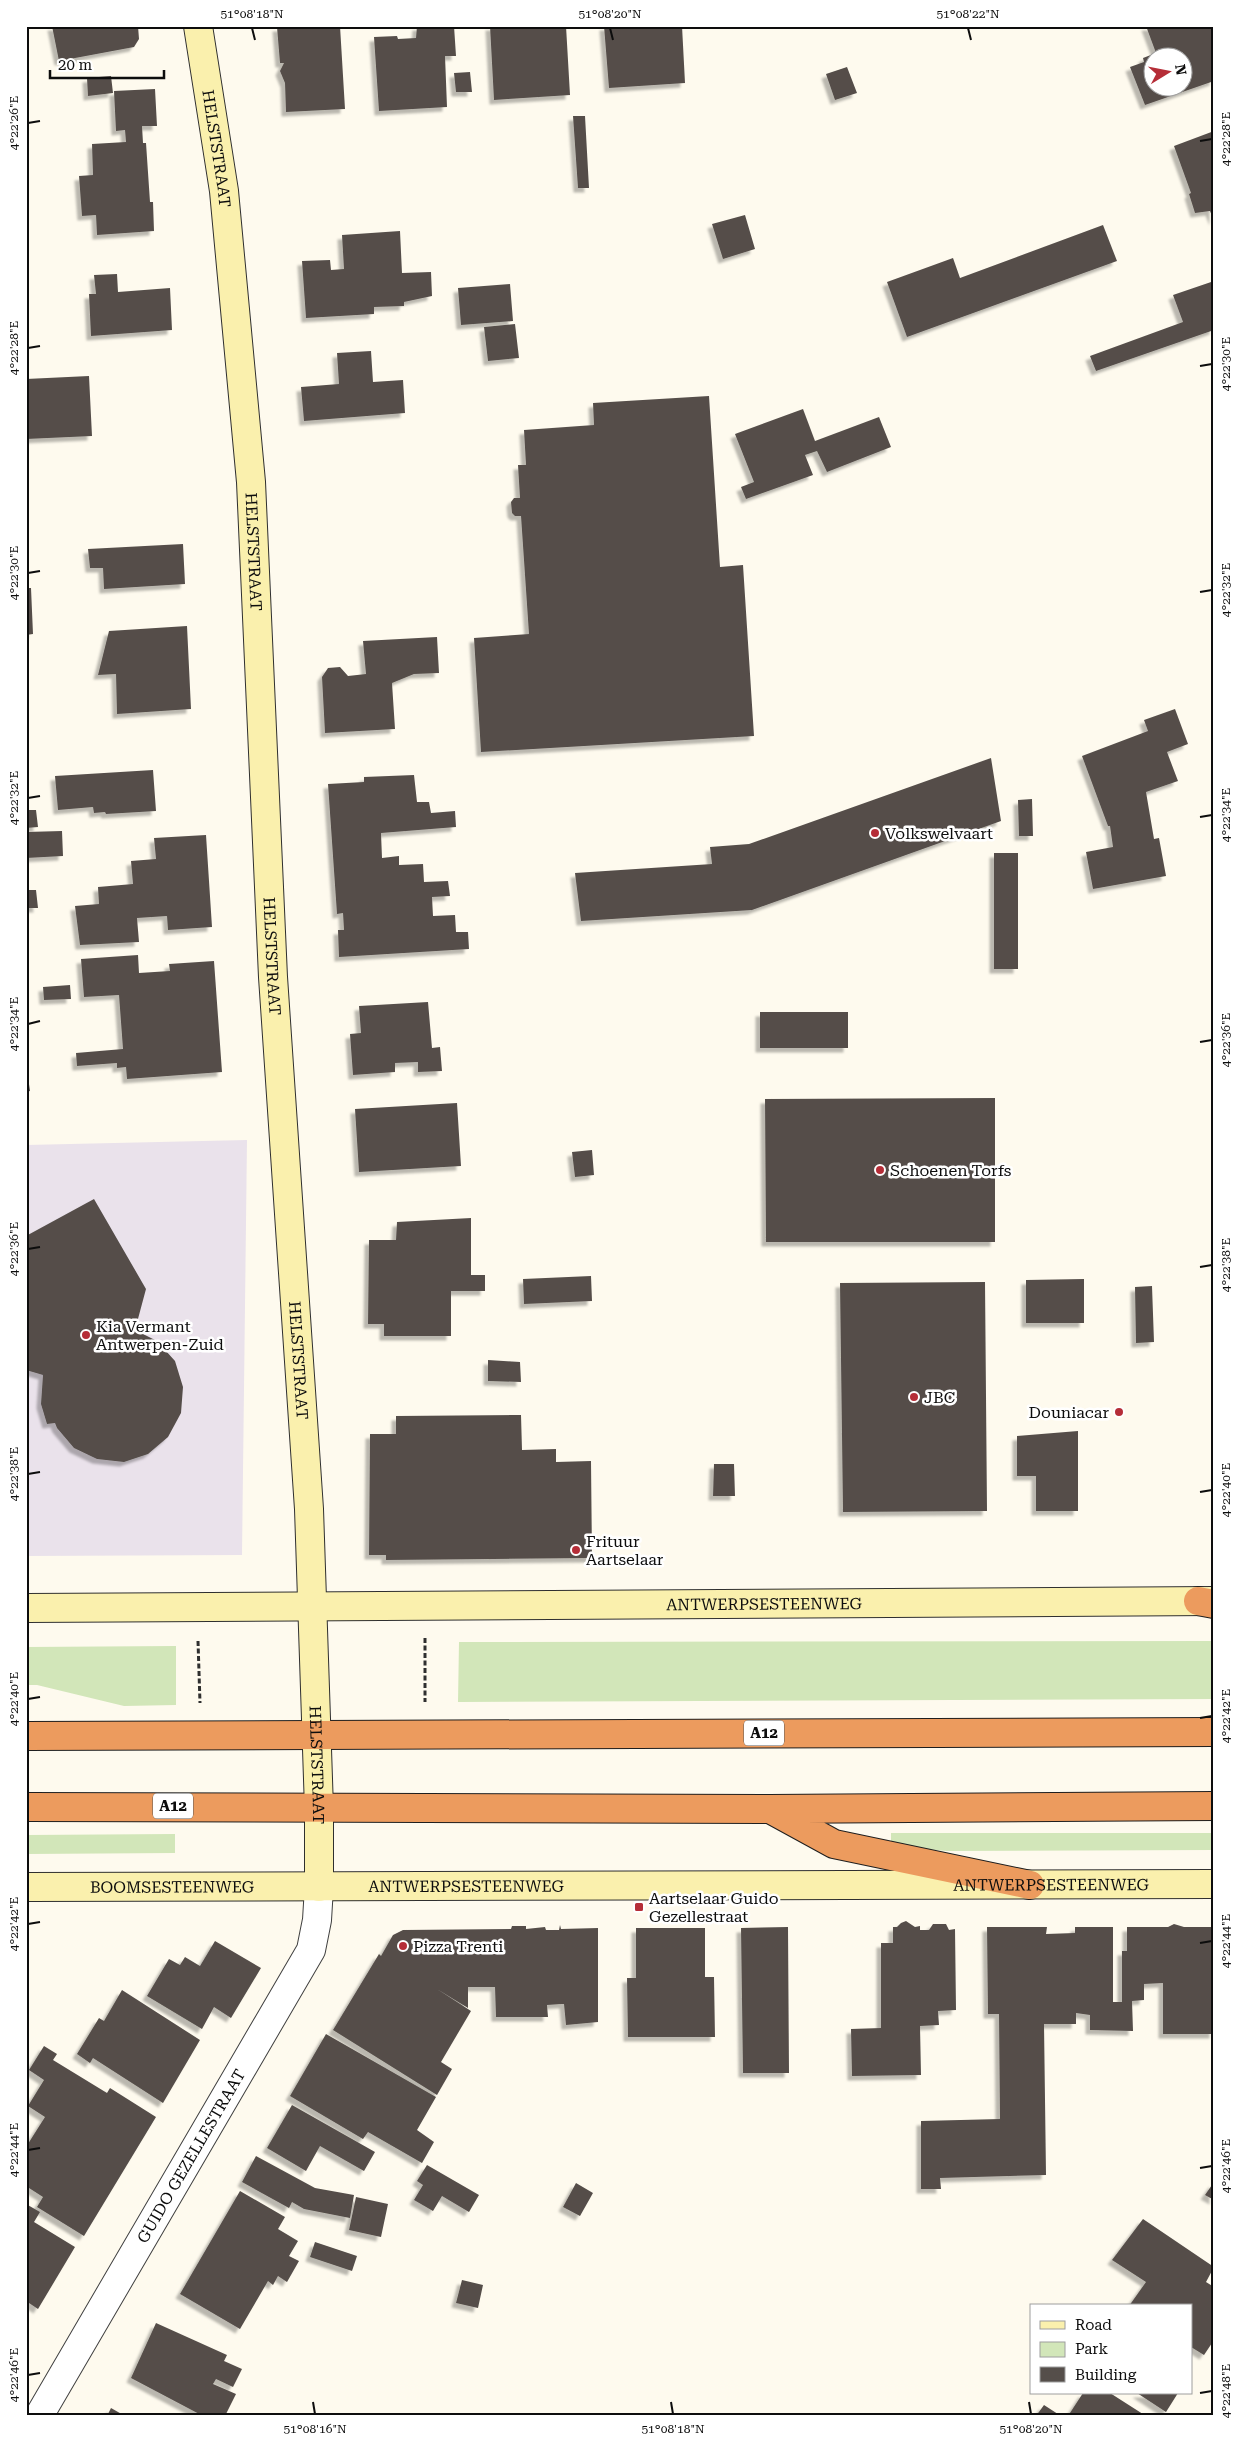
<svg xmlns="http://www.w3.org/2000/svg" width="1240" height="2442" viewBox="0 0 1240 2442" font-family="'Roboto Serif',serif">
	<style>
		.industrial { fill: #eae2eb }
		.green { fill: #d2e6b9 }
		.building { fill: #554e4a; fill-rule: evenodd; filter: url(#shadow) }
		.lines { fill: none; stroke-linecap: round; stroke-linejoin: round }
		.street-casing { stroke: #404040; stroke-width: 30 }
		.secondary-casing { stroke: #2f2f2f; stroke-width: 30 }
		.highway-casing { stroke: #1e1e1e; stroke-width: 30 }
		.path { stroke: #2f2f2f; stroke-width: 3; stroke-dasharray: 5 2.5; stroke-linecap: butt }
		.street { stroke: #fff; stroke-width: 28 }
		.secondary { stroke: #faf0ad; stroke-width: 28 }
		.highway { stroke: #ec9b5e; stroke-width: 28 }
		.ticks { fill: none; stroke: #0d0d0d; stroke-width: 2 }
		.poi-dot { fill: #b52d37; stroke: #fff; stroke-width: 2 }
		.labels { text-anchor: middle; stroke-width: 5; stroke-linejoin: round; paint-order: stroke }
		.shield { fill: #fff; stroke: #565656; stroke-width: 1 }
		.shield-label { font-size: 15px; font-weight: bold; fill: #0d0d0d }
		.street-label { font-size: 16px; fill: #0d0d0d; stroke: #fff }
		.poi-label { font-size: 16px; fill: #0d0d0d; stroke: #fff; text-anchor: start }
		.neatline { fill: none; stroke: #0d0d0d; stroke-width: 2 }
		.ticks-label { font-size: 12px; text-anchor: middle; fill: #0d0d0d }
	</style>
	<defs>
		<filter id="shadow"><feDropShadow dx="-4.5" dy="4.5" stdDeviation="1" flood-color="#0004"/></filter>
	</defs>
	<rect width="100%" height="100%" fill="#fefaee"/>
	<path class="industrial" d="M247 1140 242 1555 26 1556V1145Z"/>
	<path class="green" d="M1214 1641V1699L458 1702 459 1642Z
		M176 1646V1705L124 1706 37 1685H26V1647Z
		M891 1833H1214V1850L947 1851 891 1846Z
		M175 1834V1853L26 1854V1835Z"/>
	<path class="building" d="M52 26H138L139 39 134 47 59 61Z
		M340 26 345 109 286 112 285 83 280 71 284 63H280L277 27Z
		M417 26H454L456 56H445L447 107 379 111 374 37 397 36 398 39 416 38Z
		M490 26H566L570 95 494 100Z
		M604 26H682L685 83 609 88Z
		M1146 26H1214V81L1145 105 1130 67 1144 62 1143 58 1156 53ZM1152 58H1182V88H1152Z
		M847 67 857 93 835 100 826 74Z
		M470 72 472 92H456L454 73Z
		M111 76 113 93 88 96 87 78Z
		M155 89 157 126H142L143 143H146L150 202H153L154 231 97 235 96 215 82 216 79 176 93 175 92 144 126 142 125 130 116 131 114 91Z
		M573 116H585L589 188H578Z
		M1214 131V221L1210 211 1195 213 1189 194 1191 193 1174 146Z
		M745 215 755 249 723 259 712 224Z
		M1103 225 1117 261 907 337 887 282 953 258 960 278Z
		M400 231 402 273 431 272 432 296 404 302V306L374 307V314L306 318 302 261 330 260 331 270 344 269 342 235Z
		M117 274 118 292 170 288 172 330 91 336 89 294H96L94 275Z
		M1214 281V330L1096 371 1090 356 1183 322 1173 295Z
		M510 284 513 321 461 325 458 288Z
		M515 324 519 358 488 361 484 327Z
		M371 351 373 382 403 380 405 413 304 421 301 387 339 384 337 353Z
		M89 376 92 436 26 439V379Z
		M709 396 720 567 743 565 754 736 481 752 474 638 529 634 521 516H515L512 513 511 502 514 498H520L518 465H526L524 430 594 425 593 403Z
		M803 409 815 441 879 417 891 447 827 472 817 451 805 455 813 475 746 499 741 487 754 482 735 434Z
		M183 544 185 584 104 589 103 568H90L88 549Z
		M26 588H31L33 634 26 635Z
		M187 626 191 709 117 714 116 674 98 675 109 631Z
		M437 637 439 673 414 674 392 683 395 729 325 733 322 677 328 668 340 667 348 676 366 674 363 641Z
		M1175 709 1188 744 1167 752 1178 781 1146 792 1154 839 1159 838 1166 876 1093 889 1086 852 1113 847 1110 826H1108L1082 756 1148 731 1144 720Z
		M991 758 1001 821 752 910 581 921 575 873 712 864 710 847 749 844Z
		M153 770 156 811 106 814 105 812 94 813 93 807 58 810 55 776Z
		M414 775 417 802H429L431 813 455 811 456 827 381 833 382 858 399 856V865L423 864 424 882 448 881 450 896 432 897 433 916 455 915 456 932H468L469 949 339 957 338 930H344L343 913 337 914 328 784 364 782V777Z
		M1032 799 1033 836H1019L1018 800Z
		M26 810H36L38 827 26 828Z
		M62 831 63 856 26 858V832Z
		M206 835 212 927 168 930 167 916 137 918 139 942 80 945 75 906 99 904 98 887 133 884 131 861 156 859 154 838Z
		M994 853H1018V969H994Z
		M26 890H36L38 908H26Z
		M138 955 139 973 170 971 169 964 214 961 222 1072 127 1079 126 1067 117 1068V1063L77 1066 76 1053 123 1049 119 995 84 997 81 959Z
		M70 985 71 999 44 1000 43 987Z
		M428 1002 432 1048 440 1047 442 1071 418 1072V1062L395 1063V1072L353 1075 350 1034 361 1033 359 1006Z
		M760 1012H848V1048H760Z
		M26 1064 30 1091 26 1092Z
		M995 1098V1242H766L765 1099Z
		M457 1103 461 1166 359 1172 355 1109Z
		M592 1150 594 1175 575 1177 572 1152Z
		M94 1199 146 1289 135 1330 157 1341 175 1361 183 1387 181 1413 168 1437 148 1454 124 1462 97 1459 74 1448 57 1428 55 1423 47 1424 41 1404 43 1375 26 1370V1236Z
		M471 1218V1275H485V1291H451V1336H384V1324H368L369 1240H396L397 1222Z
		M591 1276 592 1301 524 1304 523 1279Z
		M1084 1279V1323H1026V1280Z
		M985 1282 987 1511 843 1512 840 1283Z
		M1152 1286 1154 1342 1136 1343 1135 1287Z
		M488 1360 520 1362 521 1382 488 1381Z
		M521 1415 522 1450 556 1449V1462L591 1461 592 1558 386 1560V1555H369L370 1434H396V1416Z
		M1078 1431V1511H1036V1476H1017V1436Z
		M714 1464H734L735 1496H713Z
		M906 1921 915 1927 920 1926V1930H929L933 1924H946L949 1930 955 1929 956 2010 938 2011 939 2025 920 2026 921 2075 852 2076 851 2029 881 2028V1943H893V1927H897L901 1923Z
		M1174 1924 1184 1927H1214V2034H1163V1983L1144 1984V2000L1132 2001 1133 2031 1090 2030V2015L1076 2013V2024H1044L1046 2175 940 2178 941 2189H921V2121L1000 2119 999 2014H988L987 1927H1047L1046 1934 1075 1933V1927H1113V2002H1122V1951H1127V1927H1168Z
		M560 1925 561 1929 598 1928V2022L566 2025 564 2004H561L547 2005 548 2017H496L495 1987H468V2008L437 1989 471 2011 441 2062 452 2069 437 2095 333 2030 379 1954 381 1956 393 1935 403 1930 511 1929 512 1926H526V1929L545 1927 546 1930H559Z
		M788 1927 789 2073H743L741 1928Z
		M636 1928H705V1977H714L715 2037H628L627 1978H636Z
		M215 1941 261 1968 231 2018 214 2007 202 2029 147 1996 169 1959 180 1965 185 1957 200 1966Z
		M122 1990 200 2040 163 2103 93 2058 90 2063 77 2054 99 2018 104 2021Z
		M326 2034 436 2097 417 2130 434 2142 422 2163 368 2132 363 2139 290 2096Z
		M44 2046 57 2054 53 2060 107 2093 110 2088 156 2117 84 2236 37 2207 43 2197 29 2188 26 2193V2147L45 2117 28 2106 44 2080 29 2070Z
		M292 2105 375 2152 364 2171 320 2146 306 2171 267 2148Z
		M256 2156 315 2188 354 2195 350 2218 304 2209 292 2202 289 2208 242 2182Z
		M427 2165 479 2195 469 2212 442 2196 433 2211 414 2200 423 2185 417 2181Z
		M1214 2182V2200L1205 2195Z
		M576 2183 593 2193 580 2216 563 2207Z
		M240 2191 285 2217 278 2229 298 2241 289 2256 299 2261 287 2282 278 2276 273 2285 268 2281 240 2329 180 2294Z
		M356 2197 388 2204 381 2237 349 2230Z
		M26 2204 40 2212 34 2222 75 2247 38 2309 26 2301Z
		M1143 2219 1214 2267 1206 2282 1214 2287V2340L1204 2355 1191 2347V2306H1129L1146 2282 1112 2260Z
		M315 2242 357 2256 352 2271 310 2257Z
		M462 2280 483 2285 478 2308 456 2303Z
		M156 2323 227 2355 224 2361 242 2369 233 2387 216 2379 213 2384 236 2394 225 2416H203L131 2378Z
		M1083 2393H1110L1146 2416H1068Z
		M1137 2393H1178L1166 2412Z
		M1044 2405 1061 2416H1036Z
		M111 2408 125 2416H107Z"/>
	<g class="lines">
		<g class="street-casing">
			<g id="street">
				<path id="s1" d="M39 2416 311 1950 317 1920 319 1887"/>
			</g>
		</g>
		<g class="secondary-casing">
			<g id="secondary">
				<path id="s2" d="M198 26 224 191 251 482 273 977 309 1509 319 1809V1887"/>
				<path id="s3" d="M26 1608 1214 1601"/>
				<path id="s4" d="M26 1887 1214 1884"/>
			</g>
		</g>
		<g class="highway-casing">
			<path id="highway" d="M1198 1601 1214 1604
				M26 1736 1214 1732
				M26 1807 769 1809 1214 1806
				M770 1809 834 1844 1030 1885"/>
		</g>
		<path class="path" d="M425 1638V1702
			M198 1641 200 1703"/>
		<use href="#street" class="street"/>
		<use href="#secondary" class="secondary"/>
		<use href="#highway" class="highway"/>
	</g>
	<path class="ticks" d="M252 28 255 40M610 28 613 40M968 28 971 40M28 123 40 121M1200 141 1212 139M28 348 40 346M1200 366 1212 364M28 573 40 571M1200 592 1212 590M28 798 40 796M1200 817 1212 815M28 1024 40 1021M1200 1042 1212 1040M28 1249 40 1247M1200 1267 1212 1265M28 1474 40 1472M1200 1492 1212 1490M28 1699 40 1697M1200 1718 1212 1716M28 1924 40 1922M1200 1943 1212 1941M28 2150 40 2148M1200 2168 1212 2166M28 2375 40 2373M1200 2393 1212 2391M313 2402 315 2414M671 2402 673 2414M1029 2402 1031 2414"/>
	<g class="poi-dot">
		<circle cx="875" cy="833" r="5"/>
		<circle cx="880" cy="1170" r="5"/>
		<circle cx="86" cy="1335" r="5"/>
		<circle cx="914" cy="1397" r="5"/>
		<circle cx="1119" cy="1412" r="5"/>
		<circle cx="576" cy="1550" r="5"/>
		<rect x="634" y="1902" width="10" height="10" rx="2.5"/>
		<circle cx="403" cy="1946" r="5"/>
	</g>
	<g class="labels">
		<g class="shield">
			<rect x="744" y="1720.5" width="40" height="25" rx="4"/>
			<rect x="153" y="1793.5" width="40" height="25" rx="4"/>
		</g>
		<g class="shield-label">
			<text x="764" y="1738">A12</text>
			<text x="173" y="1811">A12</text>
		</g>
		<g class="street-label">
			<text dy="6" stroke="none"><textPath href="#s2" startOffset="124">HELSTSTRAAT</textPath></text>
			<text dy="6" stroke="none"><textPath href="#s2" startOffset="529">HELSTSTRAAT</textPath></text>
			<text dy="6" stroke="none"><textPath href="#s2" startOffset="934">HELSTSTRAAT</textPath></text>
			<text dy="6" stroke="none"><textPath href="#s2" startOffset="1339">HELSTSTRAAT</textPath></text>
			<text dy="6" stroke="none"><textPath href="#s3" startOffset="738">ANTWERPSESTEENWEG</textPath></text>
			<text dy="6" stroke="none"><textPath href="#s2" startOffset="1744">HELSTSTRAAT</textPath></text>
			<text dy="6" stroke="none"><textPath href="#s4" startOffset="1025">ANTWERPSESTEENWEG</textPath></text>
			<text dy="6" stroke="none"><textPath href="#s4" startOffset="440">ANTWERPSESTEENWEG</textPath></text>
			<text dy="6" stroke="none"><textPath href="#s4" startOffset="146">BOOMSESTEENWEG</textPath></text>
			<text dy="6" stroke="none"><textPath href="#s1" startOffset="301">GUIDO GEZELLESTRAAT</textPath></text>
		</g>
		<g class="poi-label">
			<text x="885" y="839">Volkswelvaart</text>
			<text x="890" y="1176">Schoenen Torfs</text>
			<text x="96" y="1332">Kia Vermant<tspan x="96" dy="18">Antwerpen-Zuid</tspan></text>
			<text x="924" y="1403">JBC</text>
			<text x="1109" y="1418" text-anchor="end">Douniacar</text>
			<text x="586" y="1547">Frituur<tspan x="586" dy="18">Aartselaar</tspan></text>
			<text x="649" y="1904">Aartselaar Guido<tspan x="649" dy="18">Gezellestraat</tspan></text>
			<text x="413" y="1952">Pizza Trenti</text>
		</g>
	</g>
	<rect width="1240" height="2442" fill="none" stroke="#ffffff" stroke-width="55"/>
	<rect x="1030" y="2304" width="162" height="90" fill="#ffffff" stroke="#9e9e9e"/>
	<rect x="1040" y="2321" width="25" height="8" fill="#faf0ad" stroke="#9e9e9e"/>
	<text x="1075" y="2330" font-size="15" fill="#0d0d0d">Road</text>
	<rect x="1040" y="2342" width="25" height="15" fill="#d2e6b9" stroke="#9e9e9e"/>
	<text x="1075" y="2354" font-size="15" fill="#0d0d0d">Park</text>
	<rect x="1040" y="2367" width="25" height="15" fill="#554e4a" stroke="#9e9e9e"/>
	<text x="1075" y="2380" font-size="15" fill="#0d0d0d">Building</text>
	<g transform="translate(1168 72) rotate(80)"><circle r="24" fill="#ffffff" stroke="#9e9e9e"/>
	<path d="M0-4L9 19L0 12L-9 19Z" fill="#b52d37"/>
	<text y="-8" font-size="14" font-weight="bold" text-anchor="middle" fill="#0d0d0d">N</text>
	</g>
	<path d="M50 70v8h114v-8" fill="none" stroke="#0d0d0d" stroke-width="2.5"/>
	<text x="58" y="70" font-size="15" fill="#0d0d0d" stroke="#ffffff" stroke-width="4" paint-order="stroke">20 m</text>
	<rect x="28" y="28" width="1184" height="2386" class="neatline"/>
	<g class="ticks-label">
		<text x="252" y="18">51°08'18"N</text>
		<text x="610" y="18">51°08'20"N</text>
		<text x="968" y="18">51°08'22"N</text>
		<text transform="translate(14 123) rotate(-90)" y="4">4°22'26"E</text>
		<text transform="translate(1226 139) rotate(-90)" y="4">4°22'28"E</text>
		<text transform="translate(14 348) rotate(-90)" y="4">4°22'28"E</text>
		<text transform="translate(1226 364) rotate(-90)" y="4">4°22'30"E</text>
		<text transform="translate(14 573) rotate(-90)" y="4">4°22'30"E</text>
		<text transform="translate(1226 590) rotate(-90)" y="4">4°22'32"E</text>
		<text transform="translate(14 798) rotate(-90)" y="4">4°22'32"E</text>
		<text transform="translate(1226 815) rotate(-90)" y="4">4°22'34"E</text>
		<text transform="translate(14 1024) rotate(-90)" y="4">4°22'34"E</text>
		<text transform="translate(1226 1040) rotate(-90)" y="4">4°22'36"E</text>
		<text transform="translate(14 1249) rotate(-90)" y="4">4°22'36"E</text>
		<text transform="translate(1226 1265) rotate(-90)" y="4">4°22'38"E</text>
		<text transform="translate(14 1474) rotate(-90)" y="4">4°22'38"E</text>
		<text transform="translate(1226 1490) rotate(-90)" y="4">4°22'40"E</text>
		<text transform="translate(14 1699) rotate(-90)" y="4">4°22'40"E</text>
		<text transform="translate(1226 1716) rotate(-90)" y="4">4°22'42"E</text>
		<text transform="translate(14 1924) rotate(-90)" y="4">4°22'42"E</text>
		<text transform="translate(1226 1941) rotate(-90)" y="4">4°22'44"E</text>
		<text transform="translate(14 2150) rotate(-90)" y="4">4°22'44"E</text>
		<text transform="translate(1226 2166) rotate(-90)" y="4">4°22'46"E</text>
		<text transform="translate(14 2375) rotate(-90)" y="4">4°22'46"E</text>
		<text transform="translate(1226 2391) rotate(-90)" y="4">4°22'48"E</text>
		<text x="315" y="2433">51°08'16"N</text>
		<text x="673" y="2433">51°08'18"N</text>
		<text x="1031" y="2433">51°08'20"N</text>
	</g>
</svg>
